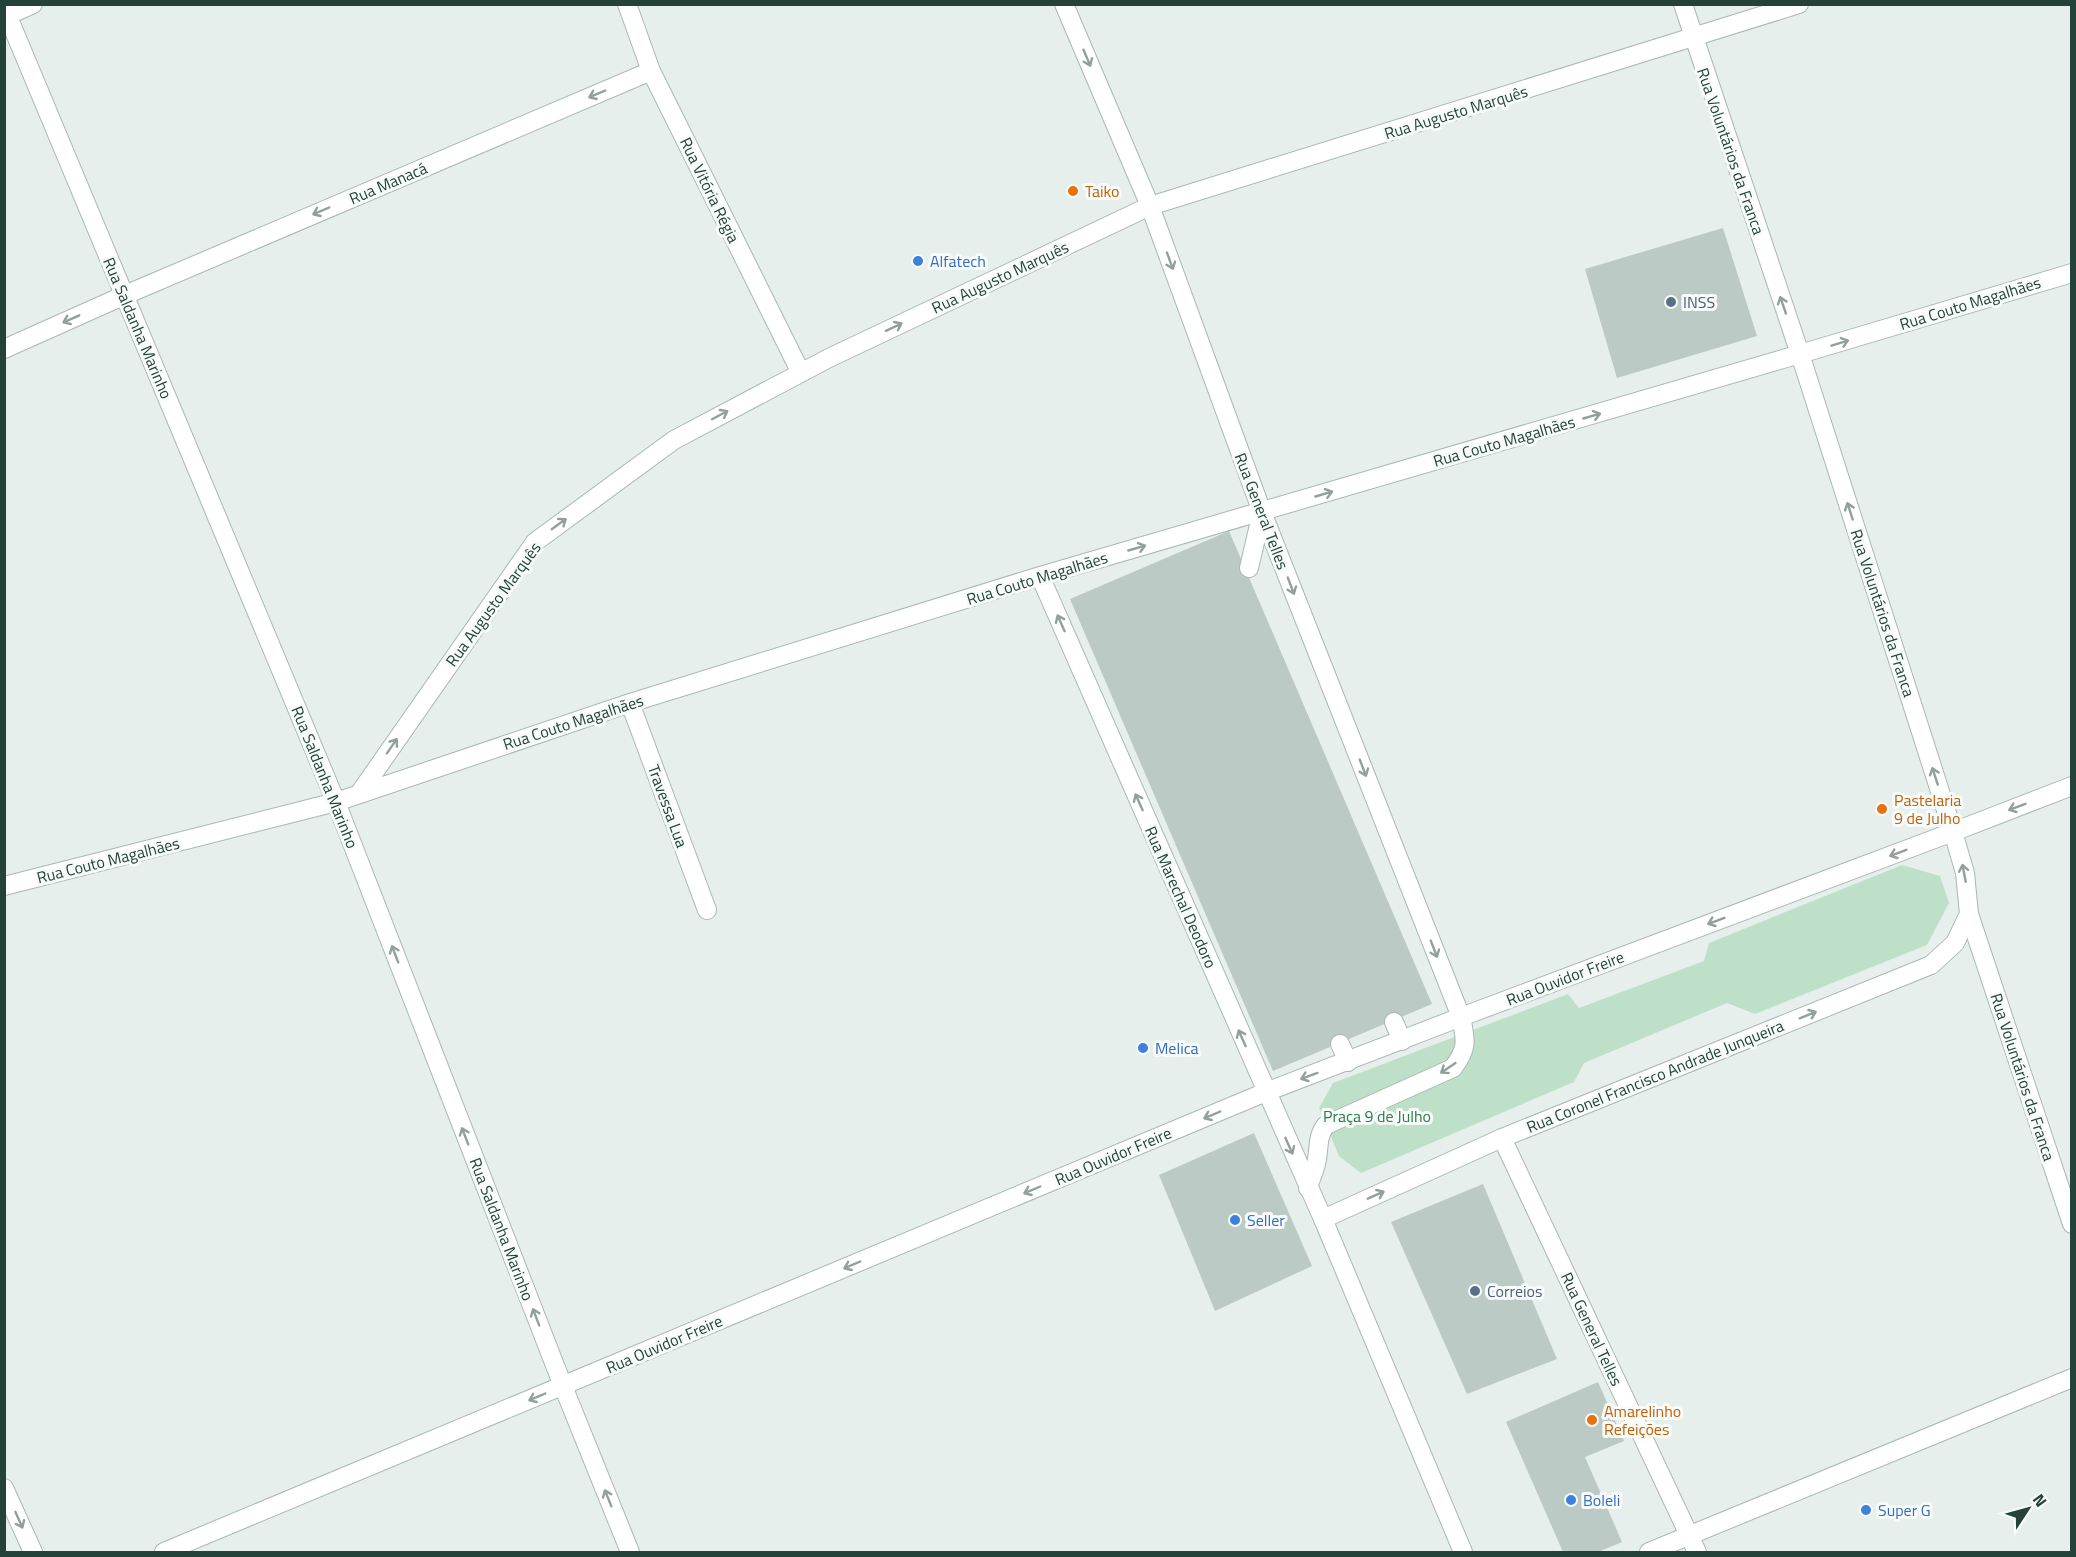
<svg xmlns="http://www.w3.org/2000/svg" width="2076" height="1557" viewBox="0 0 2076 1557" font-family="'Titillium Web',sans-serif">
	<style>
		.green { fill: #bfe0c8 }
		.building { fill: #bbcac4 }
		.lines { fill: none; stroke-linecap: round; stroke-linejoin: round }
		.service-casing { stroke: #a8b8b2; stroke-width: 20 }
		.pedestrian-casing { stroke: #a8b8b2; stroke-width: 20 }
		.minor-casing { stroke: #a8b8b2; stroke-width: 20 }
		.tertiary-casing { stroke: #a8b8b2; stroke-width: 20 }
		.service { stroke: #fff; stroke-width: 18 }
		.pedestrian { stroke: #fff; stroke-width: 18 }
		.minor { stroke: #fff; stroke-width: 18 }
		.tertiary { stroke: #fff; stroke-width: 18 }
		.oneway { stroke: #92a09c }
		.food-dot { fill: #e8710a; stroke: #f7fbf9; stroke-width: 2 }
		.shop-dot { fill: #3f7fe0; stroke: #f7fbf9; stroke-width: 2 }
		.service-dot { fill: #5c6f8a; stroke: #f7fbf9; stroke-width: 2 }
		.labels { text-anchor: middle; stroke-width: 6; stroke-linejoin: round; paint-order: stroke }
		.street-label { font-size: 16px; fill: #24423a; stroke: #f7fbf9 }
		.food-label { font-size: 16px; fill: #c56008; stroke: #f7fbf9; text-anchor: start }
		.shop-label { font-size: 16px; fill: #366cbe; stroke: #f7fbf9; text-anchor: start }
		.service-label { font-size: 16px; fill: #4e5e75; stroke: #f7fbf9; text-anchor: start }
		.park-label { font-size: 16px; fill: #2d7a4b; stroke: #f7fbf9 }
	</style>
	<rect width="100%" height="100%" fill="#e6efeb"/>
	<path class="green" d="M1902 865 1940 876 1949 903 1927 945 1755 1014 1727 1003 1584 1063 1574 1082 1361 1173 1339 1156 1319 1108 1333 1083 1568 994 1579 1008 1704 961 1709 943Z"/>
	<path class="building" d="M1723 228 1757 336 1617 378 1585 269Z
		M1229 531 1432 1004 1273 1071 1070 599Z
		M1254 1133 1312 1266 1215 1311 1159 1175Z
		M1483 1184 1557 1359 1467 1394 1391 1222Z
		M1598 1382 1624 1441 1585 1457 1622 1542 1598 1552H1563L1506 1422Z"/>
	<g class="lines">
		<g class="service-casing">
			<path id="service" d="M1249 568 1262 512
				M1394 1022 1402 1041
				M1340 1044 1348 1062
				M1308 1188C1310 1180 1314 1172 1316 1164 1320 1149 1316 1137 1326 1125L1453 1068C1468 1048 1466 1041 1461 1017"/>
		</g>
		<g class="pedestrian-casing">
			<path id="pedestrian" d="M1969 914 2072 1224
				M1502 1138 1697 1552
				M1323 1219 1463 1552
				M1649 1552 2072 1378"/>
		</g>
		<g class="minor-casing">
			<path id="minor" d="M627 4 651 71 801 373
				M4 7 336 802 563 1386 630 1552
				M4 17 33 4
				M4 349 125 295 651 71
				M1040 576 1323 1219 1502 1138 1931 965 1955 943 1969 914 1965 873 1953 832 2072 786
				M630 703 707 910
				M359 794 535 542 674 440 829 358 1150 206 1799 4
				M4 886 336 802 630 703 1040 576 1800 354 2072 273
				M4 1488 33 1552
				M164 1552 1266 1092 1461 1017"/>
		</g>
		<g class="tertiary-casing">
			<path id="tertiary" d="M1064 4 1150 206 1262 512 1461 1017 1953 832 1800 354 1683 4"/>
		</g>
		<use href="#service" class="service"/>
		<use href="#pedestrian" class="pedestrian"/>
		<use href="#minor" class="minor"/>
		<use href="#tertiary" class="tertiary"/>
	</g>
	<defs><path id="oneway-shaft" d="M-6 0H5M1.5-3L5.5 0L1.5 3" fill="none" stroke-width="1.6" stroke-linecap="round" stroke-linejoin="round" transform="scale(1.5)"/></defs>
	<g class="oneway">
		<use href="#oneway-shaft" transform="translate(1087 58) rotate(67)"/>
		<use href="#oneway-shaft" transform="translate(597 94) rotate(157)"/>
		<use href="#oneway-shaft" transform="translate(321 211) rotate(157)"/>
		<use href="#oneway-shaft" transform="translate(1170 261) rotate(70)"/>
		<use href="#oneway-shaft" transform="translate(1783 305) rotate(-109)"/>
		<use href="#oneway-shaft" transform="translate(71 319) rotate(156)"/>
		<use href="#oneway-shaft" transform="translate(894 327) rotate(-25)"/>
		<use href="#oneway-shaft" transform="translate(1840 343) rotate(-17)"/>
		<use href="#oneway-shaft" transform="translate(720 415) rotate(-28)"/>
		<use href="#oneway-shaft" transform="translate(1592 416) rotate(-16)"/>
		<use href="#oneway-shaft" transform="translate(1324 494) rotate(-16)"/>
		<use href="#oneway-shaft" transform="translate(1850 511) rotate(-108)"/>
		<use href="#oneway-shaft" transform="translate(559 524) rotate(-36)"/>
		<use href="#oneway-shaft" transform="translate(1137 548) rotate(-16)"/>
		<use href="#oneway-shaft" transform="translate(1291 586) rotate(69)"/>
		<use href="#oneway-shaft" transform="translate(1061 623) rotate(-114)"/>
		<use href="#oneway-shaft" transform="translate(392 746) rotate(-55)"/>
		<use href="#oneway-shaft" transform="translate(1363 768) rotate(69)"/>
		<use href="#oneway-shaft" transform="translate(1935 776) rotate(-108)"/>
		<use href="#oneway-shaft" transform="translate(1139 802) rotate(-114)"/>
		<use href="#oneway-shaft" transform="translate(2017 807) rotate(159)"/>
		<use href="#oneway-shaft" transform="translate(1898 853) rotate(159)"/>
		<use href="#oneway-shaft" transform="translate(1964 873) rotate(-101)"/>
		<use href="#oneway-shaft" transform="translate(1716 921) rotate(159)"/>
		<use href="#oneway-shaft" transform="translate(1434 949) rotate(69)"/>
		<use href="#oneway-shaft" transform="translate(395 954) rotate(-111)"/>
		<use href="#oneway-shaft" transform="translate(1808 1015) rotate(-22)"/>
		<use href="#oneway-shaft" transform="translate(1242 1038) rotate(-114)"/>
		<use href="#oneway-shaft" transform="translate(1448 1068) rotate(146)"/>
		<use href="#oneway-shaft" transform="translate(1309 1076) rotate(160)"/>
		<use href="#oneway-shaft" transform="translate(1212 1115) rotate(157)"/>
		<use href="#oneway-shaft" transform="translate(465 1136) rotate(-111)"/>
		<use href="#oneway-shaft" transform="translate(1289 1146) rotate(66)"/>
		<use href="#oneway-shaft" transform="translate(1032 1190) rotate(157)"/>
		<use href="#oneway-shaft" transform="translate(1376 1195) rotate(-24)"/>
		<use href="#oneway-shaft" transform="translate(852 1265) rotate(157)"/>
		<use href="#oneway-shaft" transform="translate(536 1317) rotate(-111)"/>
		<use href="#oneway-shaft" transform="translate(537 1397) rotate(157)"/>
		<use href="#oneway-shaft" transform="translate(608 1498) rotate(-112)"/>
		<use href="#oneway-shaft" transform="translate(19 1520) rotate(66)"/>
	</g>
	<g class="food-dot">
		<circle cx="1073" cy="191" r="6"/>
		<circle cx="1882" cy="809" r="6"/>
		<circle cx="1592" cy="1420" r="6"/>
	</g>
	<g class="shop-dot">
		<circle cx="918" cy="261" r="6"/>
		<circle cx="1143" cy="1048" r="6"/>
		<circle cx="1235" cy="1220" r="6"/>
		<circle cx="1571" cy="1500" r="6"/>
		<circle cx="1866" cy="1510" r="6"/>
	</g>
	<g class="service-dot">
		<circle cx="1671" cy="302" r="6"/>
		<circle cx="1475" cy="1291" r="6"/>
	</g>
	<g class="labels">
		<g class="street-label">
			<text transform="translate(1456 112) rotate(-17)" y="6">Rua Augusto Marquês</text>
			<text transform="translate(1731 151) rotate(71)" y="6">Rua Voluntários da Franca</text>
			<text transform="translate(388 183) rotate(-23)" y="6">Rua Manacá</text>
			<text transform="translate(710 190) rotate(64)" y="6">Rua Vitória Régia</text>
			<text transform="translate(1000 277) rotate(-25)" y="6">Rua Augusto Marquês</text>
			<text transform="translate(1970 303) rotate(-17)" y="6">Rua Couto Magalhães</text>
			<text transform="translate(138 328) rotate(67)" y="6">Rua Saldanha Marinho</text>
			<text transform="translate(1504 441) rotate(-16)" y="6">Rua Couto Magalhães</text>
			<text transform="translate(1262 511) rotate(69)" y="6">Rua General Telles</text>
			<text transform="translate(1037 578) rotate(-17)" y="6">Rua Couto Magalhães</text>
			<text transform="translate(493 604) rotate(-54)" y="6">Rua Augusto Marquês</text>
			<text transform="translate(1883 613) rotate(72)" y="6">Rua Voluntários da Franca</text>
			<text transform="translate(573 722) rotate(-18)" y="6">Rua Couto Magalhães</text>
			<text transform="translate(325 777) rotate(68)" y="6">Rua Saldanha Marinho</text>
			<text transform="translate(668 806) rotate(70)" y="6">Travessa Lua</text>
			<text transform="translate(108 860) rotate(-14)" y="6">Rua Couto Magalhães</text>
			<text transform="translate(1181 897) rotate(66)" y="6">Rua Marechal Deodoro</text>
			<text transform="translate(1565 978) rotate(-21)" y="6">Rua Ouvidor Freire</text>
			<text transform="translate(1655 1076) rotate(-22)" y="6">Rua Coronel Francisco Andrade Junqueira</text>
			<text transform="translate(2023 1077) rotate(72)" y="6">Rua Voluntários da Franca</text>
			<text transform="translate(1113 1156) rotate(-23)" y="6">Rua Ouvidor Freire</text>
			<text transform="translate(502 1229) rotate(69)" y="6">Rua Saldanha Marinho</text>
			<text transform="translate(1592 1329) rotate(65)" y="6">Rua General Telles</text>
			<text transform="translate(664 1344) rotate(-23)" y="6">Rua Ouvidor Freire</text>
		</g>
		<g class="food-label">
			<text x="1085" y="197">Taiko</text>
			<text x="1894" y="806">Pastelaria<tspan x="1894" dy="18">9 de Julho</tspan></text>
			<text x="1604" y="1417">Amarelinho<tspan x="1604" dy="18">Refeições</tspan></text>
		</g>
		<g class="shop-label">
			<text x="930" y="267">Alfatech</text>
			<text x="1155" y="1054">Melica</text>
			<text x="1247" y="1226">Seller</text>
			<text x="1583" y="1506">Boleli</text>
			<text x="1878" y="1516">Super G</text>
		</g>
		<g class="service-label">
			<text x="1683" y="308">INSS</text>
			<text x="1487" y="1297">Correios</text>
		</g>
		<g class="park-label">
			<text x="1377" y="1122">Praça 9 de Julho</text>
		</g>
	</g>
	<rect width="2076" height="1557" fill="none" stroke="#24423a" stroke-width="12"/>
	<g transform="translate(2028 1509) rotate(54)" stroke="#f7fbf9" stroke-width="4.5" paint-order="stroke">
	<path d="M0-4.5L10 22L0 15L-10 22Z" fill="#24423a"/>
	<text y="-9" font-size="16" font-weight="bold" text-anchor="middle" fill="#24423a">N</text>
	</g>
</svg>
